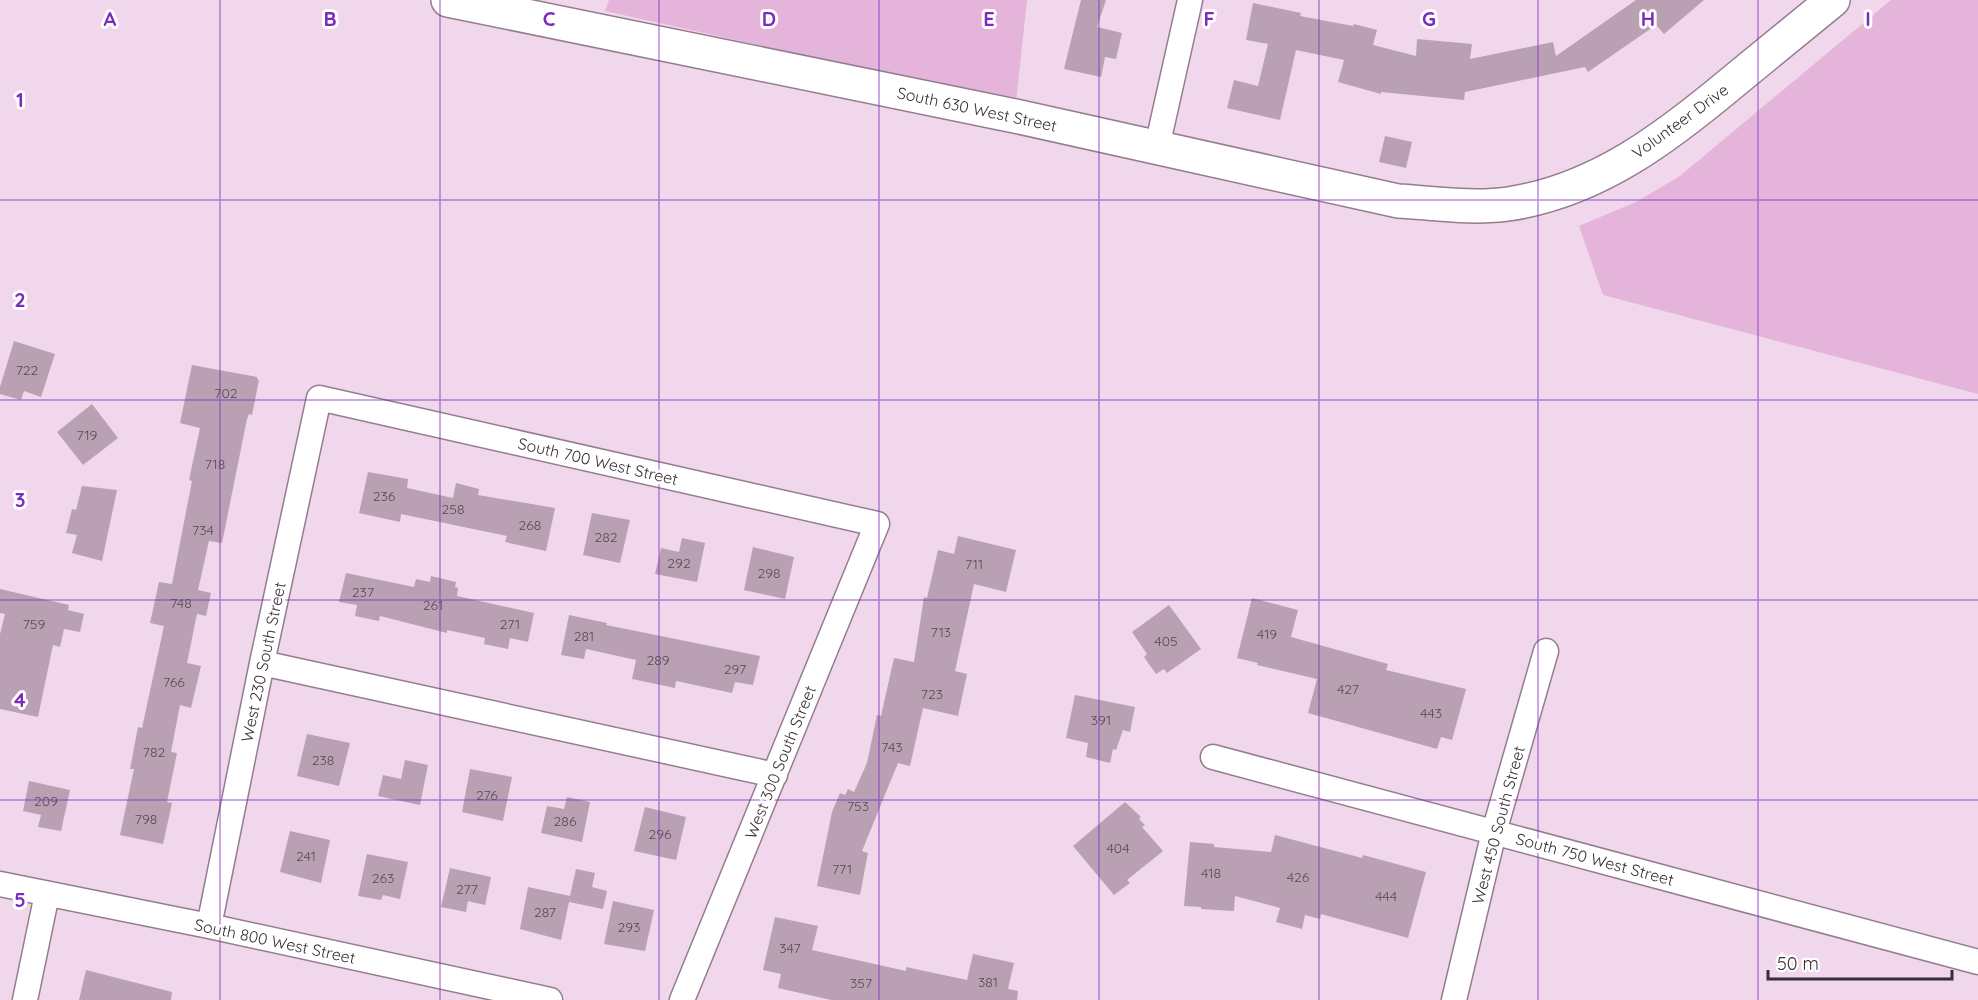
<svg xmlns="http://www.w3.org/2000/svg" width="1978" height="1000" viewBox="0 0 1978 1000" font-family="Quicksand,sans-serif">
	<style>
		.green { fill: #e4b4da }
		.building { fill: #b9a1b3 }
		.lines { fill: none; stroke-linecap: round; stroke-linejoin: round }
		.street-casing { stroke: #947d8f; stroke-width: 27 }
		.secondary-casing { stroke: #947d8f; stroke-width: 36 }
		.street { stroke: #fff; stroke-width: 24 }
		.secondary { stroke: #fff; stroke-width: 33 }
		.grid { fill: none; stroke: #7b2cbf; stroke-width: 1.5; stroke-opacity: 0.55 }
		.labels { text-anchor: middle; stroke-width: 6; stroke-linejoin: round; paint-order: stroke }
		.number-label { font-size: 14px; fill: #584b55 }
		.street-label { font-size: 16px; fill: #382e36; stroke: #fff }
		.grid-label { font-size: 20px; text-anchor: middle; font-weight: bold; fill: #7b2cbf; stroke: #fff; stroke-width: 6; stroke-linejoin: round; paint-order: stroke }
	</style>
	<rect width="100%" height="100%" fill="#f0d7eb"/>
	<path class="green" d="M609 0H1027L1016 102 605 11Z
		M1891 0H1978V394L1603 295 1579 226 1636 202 1680 176Z"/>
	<path class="building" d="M1081 0H1106L1097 27 1122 33 1116 59 1105 57 1101 77 1064 69Z
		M1636 0H1704L1664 34 1656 25 1588 72 1585 67 1465 92 1464 100 1381 92V94L1338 82 1344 60 1296 50 1280 120 1227 108 1234 80 1258 86 1268 44 1246 40 1253 3 1301 13 1300 16 1353 26 1354 24 1377 30 1373 45 1416 56 1417 39 1472 44 1470 59 1553 42 1556 56Z
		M1385 136 1412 142 1406 168 1379 162Z
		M14 341 55 354 41 397 24 391 21 400 0 394V387Z
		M192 365 257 377V379L259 380 252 415 249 414 247 419 222 543 209 541 198 590 211 593 206 616 197 614 187 663 201 666 191 708 180 705 171 752 177 753 167 802 172 803 163 844 120 835 134 769H130L138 727 142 728 164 626 150 623 159 582 172 584 192 481 189 480 200 428 180 423Z
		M92 404 118 438 83 465 57 432Z
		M368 472 408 479 407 488 453 498 456 483 479 489 478 495 555 508 546 551 505 542 507 536 401 514 400 522 359 513Z
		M82 486 117 490 102 561 72 553 77 535 66 533 72 509 76 510Z
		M592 513 630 520 620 563 583 555Z
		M958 536 1016 550 1006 592 974 584 955 671 967 674 958 716 923 708 910 766 898 763 862 851 868 853 860 895 817 886 832 812 840 793 845 795 848 789 854 792 867 763 877 715 881 716 894 658 914 662 924 597 927 598 938 550 954 554Z
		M682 538 705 543 697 582 655 574 661 548 679 552Z
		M753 547 794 557 785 599 744 590Z
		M346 573 414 587 416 579 430 582 431 576 456 582 455 587 458 588 457 596 534 613 528 642 510 638 508 649 484 644 485 638 447 630V633L380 616 379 621 355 616 357 605 339 602Z
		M0 589 69 605 68 610 84 614 80 632 64 629 60 647 53 645 38 717 0 709V634L5 614 0 613Z
		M1252 598 1298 610 1291 637 1388 664 1386 670 1466 689 1452 740 1441 737 1437 749 1308 713 1317 679 1257 665 1258 663 1237 658Z
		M1169 605 1201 649 1167 673 1164 669 1156 674 1144 657 1147 654 1132 632Z
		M569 615 607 623 606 625 760 656 753 685 735 682 732 693 676 681 675 688 632 679 636 660 586 649 584 659 561 655Z
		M1075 695 1135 707 1130 732 1123 730 1116 750 1113 749 1110 763 1086 757 1088 743 1066 738Z
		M307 734 350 743 339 786 297 776Z
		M405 760 428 765 420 805 378 796 383 775 401 779Z
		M470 769 512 777 503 821 462 812Z
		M29 781 70 790 61 831 38 827 41 815 23 811Z
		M567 797 590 802 582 842 541 833 547 806 564 809Z
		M1125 802 1141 817 1139 819 1145 825 1142 827 1163 851 1127 880 1130 883 1114 895 1073 846Z
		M645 807 686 817 676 860 634 851Z
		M290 831 330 840 321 883 280 872Z
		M1275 835 1362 858 1363 855 1426 872 1408 938 1321 914 1320 919 1305 915 1302 929 1276 922 1280 908 1235 896 1234 911 1201 909V907L1184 906 1190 842 1214 844V847L1271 852Z
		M367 854 408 862 400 899 383 895 381 900 358 896Z
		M450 868 491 877 485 905 468 901 466 912 441 907Z
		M576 869 595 873 592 887 607 891 603 909 569 902 561 940 520 929 528 887 570 896Z
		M613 901 654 910 645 951 604 944Z
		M775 917 818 926 812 950 906 971V967L967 980 973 954 1014 963 1008 989 1018 991 1017 1000H831L778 988 781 974 763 970Z
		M86 970 172 992 171 1000H79Z"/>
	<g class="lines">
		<g class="street-casing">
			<path id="street" d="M1157 147 1190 0
				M262 663 775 775
				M1213 757 1978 962
				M0 884 209 926 550 1000
				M209 926 262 663 319 398 877 524 682 1000
				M25 1000 47 894
				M1454 1000 1494 832 1546 651"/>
		</g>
		<g class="secondary-casing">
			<path id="secondary" d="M448 0 1015 116 1398 201C1434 203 1472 209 1508 204 1597 191 1667 137 1734 81 1767 54 1800 27 1833 0"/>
		</g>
		<use href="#street" class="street"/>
		<use href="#secondary" class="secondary"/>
	</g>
	<path class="grid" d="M220 0V1000M440 0V1000M659 0V1000M879 0V1000M1099 0V1000M1319 0V1000M1538 0V1000M1758 0V1000M0 200H1978M0 400H1978M0 600H1978M0 800H1978"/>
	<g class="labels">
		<g class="number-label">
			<text x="27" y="375">722</text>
			<text x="226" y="398">702</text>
			<text x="87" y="440">719</text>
			<text x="215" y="469">718</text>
			<text x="384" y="501">236</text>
			<text x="453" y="514">258</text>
			<text x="530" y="530">268</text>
			<text x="203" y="535">734</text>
			<text x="606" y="542">282</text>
			<text x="679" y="568">292</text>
			<text x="974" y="569">711</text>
			<text x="769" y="578">298</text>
			<text x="363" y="597">237</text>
			<text x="181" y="608">748</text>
			<text x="433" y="610">261</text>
			<text x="34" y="629">759</text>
			<text x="510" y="629">271</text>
			<text x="941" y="637">713</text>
			<text x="1267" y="639">419</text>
			<text x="584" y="641">281</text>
			<text x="1166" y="646">405</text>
			<text x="658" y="665">289</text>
			<text x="735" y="674">297</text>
			<text x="174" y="687">766</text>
			<text x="1348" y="694">427</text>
			<text x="932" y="699">723</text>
			<text x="1431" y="718">443</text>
			<text x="1101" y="725">391</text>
			<text x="892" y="752">743</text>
			<text x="154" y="757">782</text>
			<text x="323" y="765">238</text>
			<text x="487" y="800">276</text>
			<text x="46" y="806">209</text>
			<text x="858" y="811">753</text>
			<text x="146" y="824">798</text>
			<text x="565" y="826">286</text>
			<text x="660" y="839">296</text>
			<text x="1118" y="853">404</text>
			<text x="306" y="861">241</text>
			<text x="842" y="874">771</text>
			<text x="1211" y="878">418</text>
			<text x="1298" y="882">426</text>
			<text x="383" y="883">263</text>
			<text x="467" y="894">277</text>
			<text x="1386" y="901">444</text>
			<text x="545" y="917">287</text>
			<text x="629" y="932">293</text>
			<text x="790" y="953">347</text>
			<text x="988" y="987">381</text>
			<text x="861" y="988">357</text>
		</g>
		<g class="street-label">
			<text transform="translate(977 109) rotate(12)" y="6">South 630 West Street</text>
			<text transform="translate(1680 121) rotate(-36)" y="6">Volunteer Drive</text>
			<text transform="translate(598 461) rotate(13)" y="6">South 700 West Street</text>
			<text transform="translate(263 662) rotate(-78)" y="6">West 230 South Street</text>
			<text transform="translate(780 762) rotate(-68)" y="6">West 300 South Street</text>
			<text transform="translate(1498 825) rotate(-75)" y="6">West 450 South Street</text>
			<text transform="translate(1595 859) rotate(15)" y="6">South 750 West Street</text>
			<text transform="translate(275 941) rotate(12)" y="6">South 800 West Street</text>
		</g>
	</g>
	<g class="grid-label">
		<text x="110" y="26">A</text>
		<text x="330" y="26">B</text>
		<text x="549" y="26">C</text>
		<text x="769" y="26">D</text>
		<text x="989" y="26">E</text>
		<text x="1209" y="26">F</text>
		<text x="1429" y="26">G</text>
		<text x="1648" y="26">H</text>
		<text x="1868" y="26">I</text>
		<text x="20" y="107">1</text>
		<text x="20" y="307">2</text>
		<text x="20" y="507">3</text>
		<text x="20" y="707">4</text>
		<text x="20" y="907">5</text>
	</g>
	<path d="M1768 970v9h184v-9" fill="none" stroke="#382e36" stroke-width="3"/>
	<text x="1777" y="970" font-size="18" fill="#382e36" stroke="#ffffff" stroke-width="4.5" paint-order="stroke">50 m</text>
</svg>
